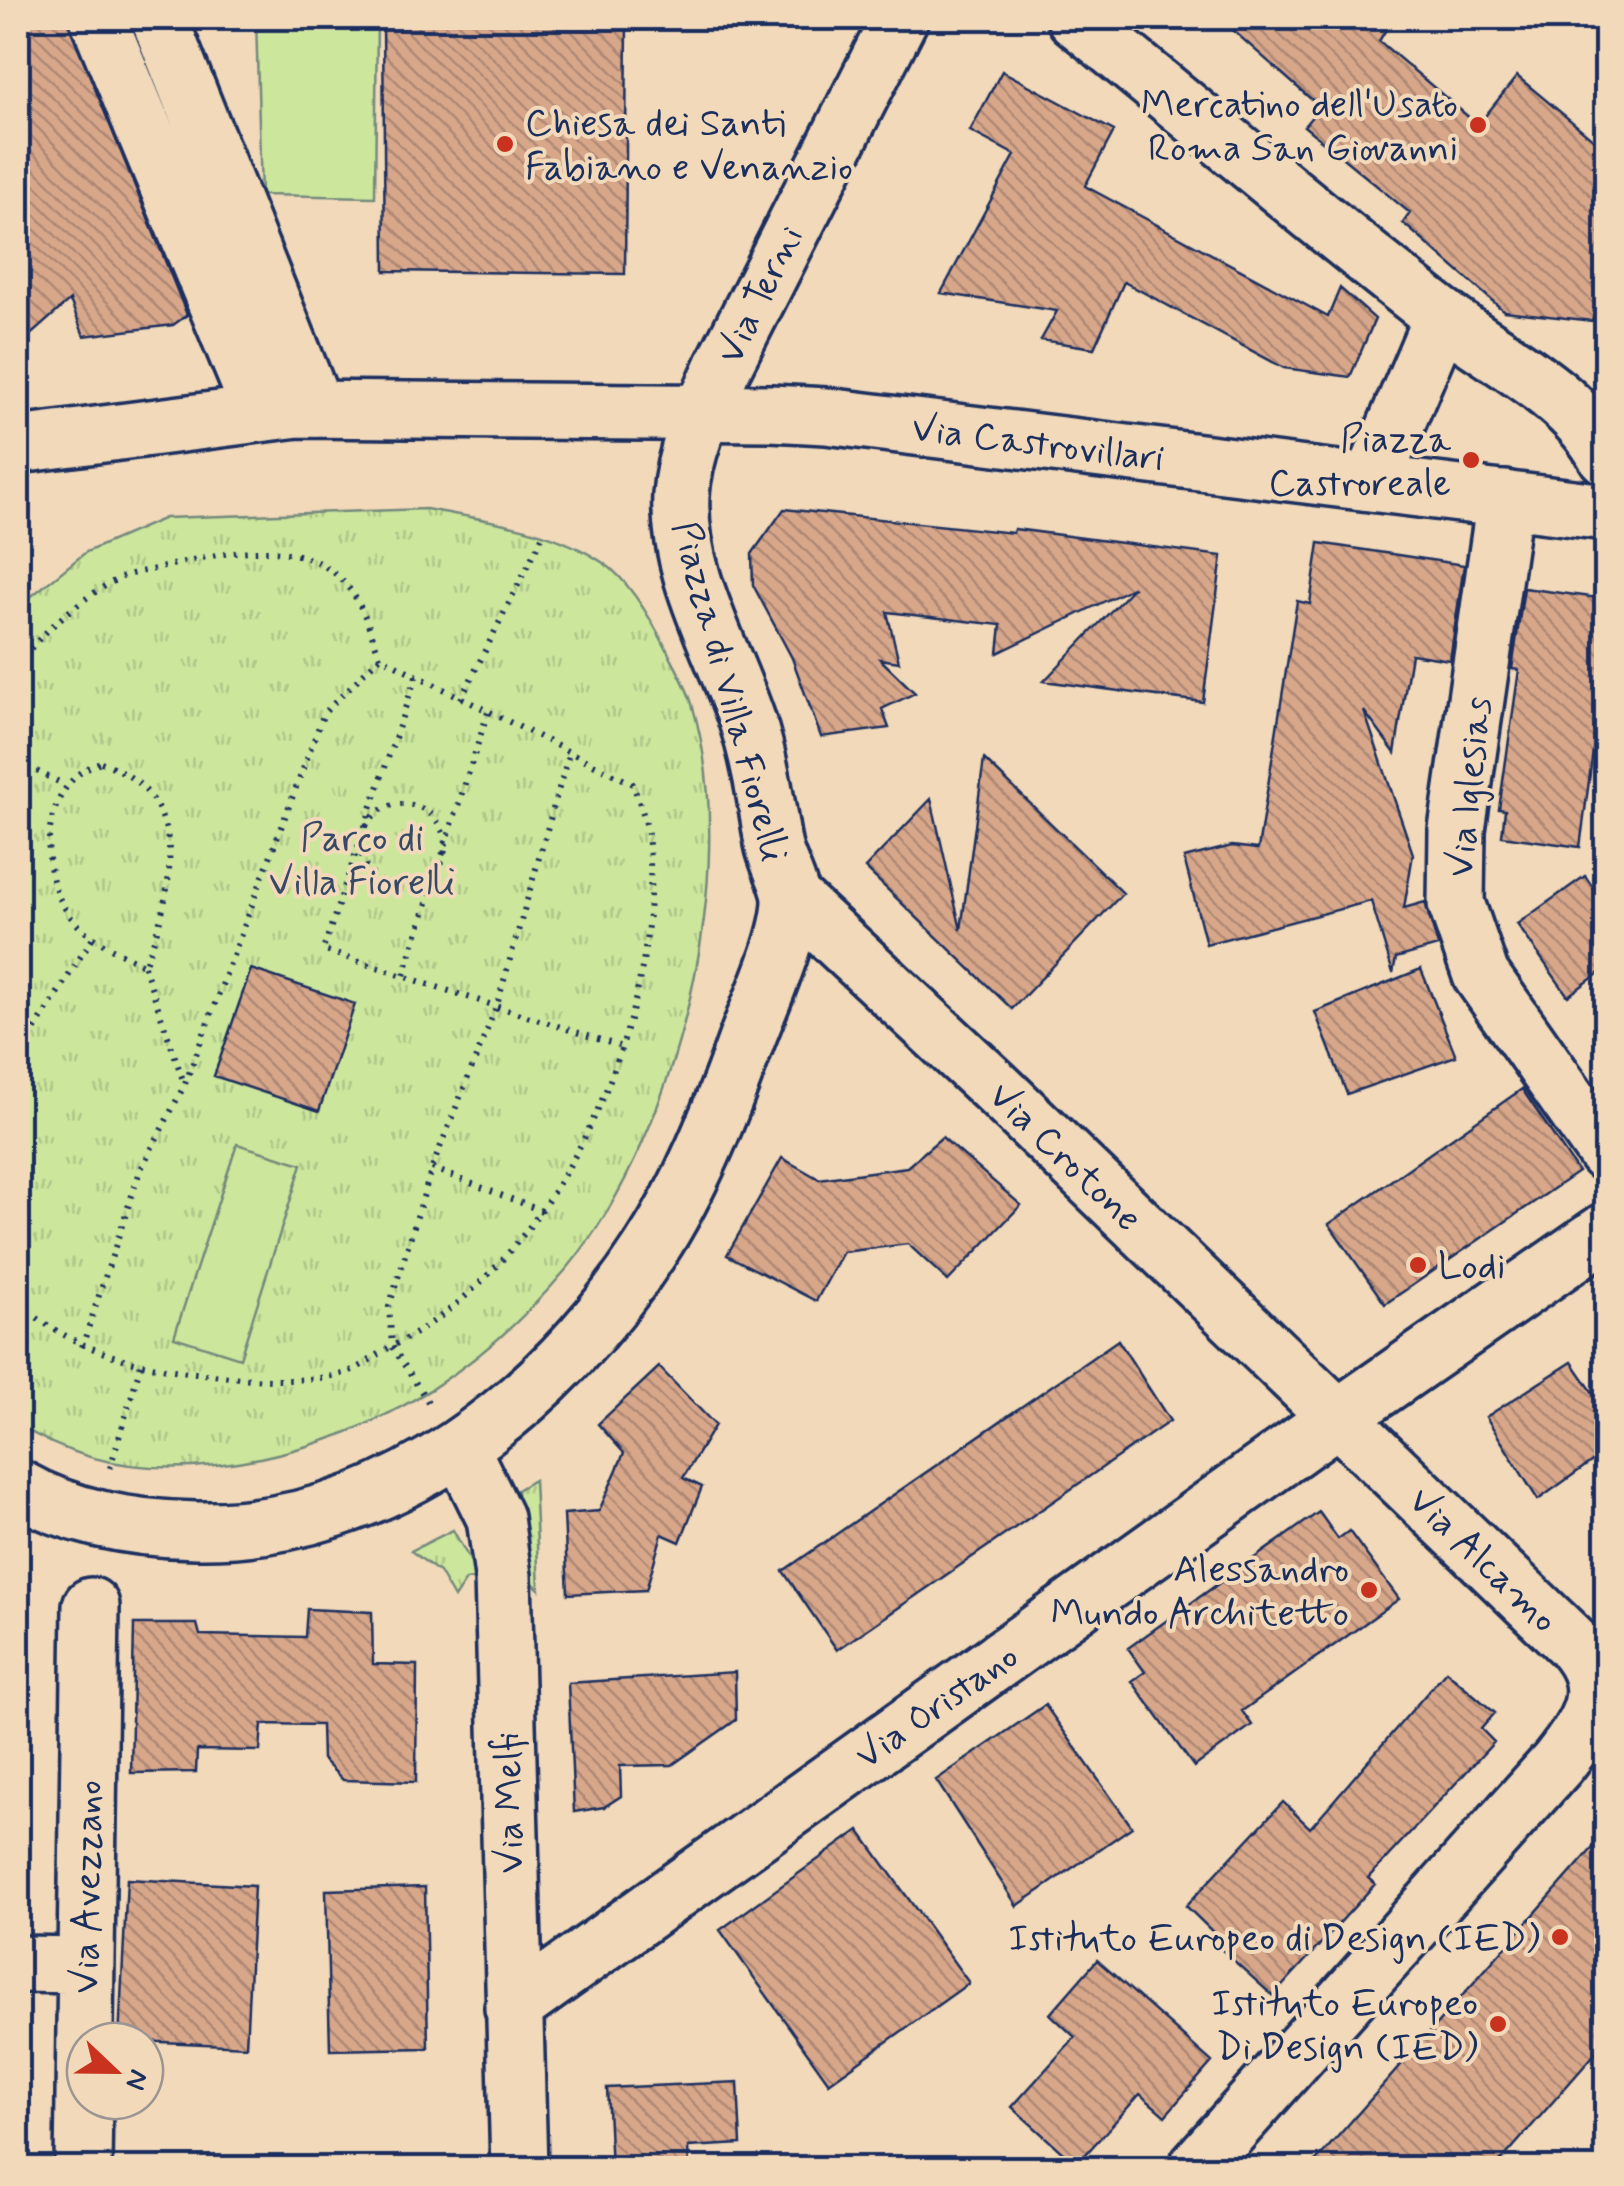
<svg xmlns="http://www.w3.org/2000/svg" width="1624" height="2186" viewBox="0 0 1624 2186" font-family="Mynerve,sans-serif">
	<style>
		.grass { fill: url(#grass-tufts); stroke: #748a7d; stroke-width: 2.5 }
		.pitch { fill: #cce69c; stroke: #748a7d; stroke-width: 2.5 }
		.building { fill: url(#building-back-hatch); stroke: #1b2f5e; stroke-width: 2.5 }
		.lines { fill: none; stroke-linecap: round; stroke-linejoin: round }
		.minor-casing { stroke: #1b2f5e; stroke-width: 62 }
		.major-casing { stroke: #1b2f5e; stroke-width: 62 }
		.path { stroke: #1b2f5e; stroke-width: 6; stroke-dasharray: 2.5 8; stroke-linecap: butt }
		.minor { stroke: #f1d9b9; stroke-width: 55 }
		.major { stroke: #f1d9b9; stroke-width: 55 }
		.poi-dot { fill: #c8321e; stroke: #f1d9b9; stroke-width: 4 }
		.labels { text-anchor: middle; stroke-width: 8; stroke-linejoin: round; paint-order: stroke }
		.poi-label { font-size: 38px; fill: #1b2f5e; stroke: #f1d9b9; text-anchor: end }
		.street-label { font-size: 38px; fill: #1b2f5e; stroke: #f1d9b9 }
		.park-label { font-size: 38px; fill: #364a67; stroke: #f1d9b9 }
	</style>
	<defs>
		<pattern id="grass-tufts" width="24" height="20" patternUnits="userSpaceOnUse" patternTransform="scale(2.5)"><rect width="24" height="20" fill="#cce69c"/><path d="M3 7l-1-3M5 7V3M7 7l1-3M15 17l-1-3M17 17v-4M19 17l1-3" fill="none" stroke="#afc689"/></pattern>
		<pattern id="building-back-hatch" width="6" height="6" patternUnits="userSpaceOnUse" patternTransform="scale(2.5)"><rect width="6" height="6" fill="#d8a78a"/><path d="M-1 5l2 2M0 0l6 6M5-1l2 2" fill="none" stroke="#ae8874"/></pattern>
	</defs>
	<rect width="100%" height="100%" fill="#f1d9b9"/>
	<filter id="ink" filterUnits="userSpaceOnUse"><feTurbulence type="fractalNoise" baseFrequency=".01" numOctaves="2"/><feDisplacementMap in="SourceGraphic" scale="20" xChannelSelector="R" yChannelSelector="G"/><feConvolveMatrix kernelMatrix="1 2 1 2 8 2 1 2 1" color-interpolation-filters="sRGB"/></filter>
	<g filter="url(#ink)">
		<path class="grass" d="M426 509C489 521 551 527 605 564 632 583 655 626 669 654 677 670 687 687 692 704 742 870 678 1133 569 1266 486 1365 387 1432 260 1458 177 1475 91 1473 18 1424V607L86 552 165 518Z
			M534 1480 539 1589 522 1573 517 1490Z
			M453 1530 480 1578 466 1580 454 1598 439 1572 411 1551Z"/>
		<path class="pitch" d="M256 18H377L375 197 261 195Z
			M237 1144 302 1164 240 1358 174 1337Z"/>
		<path class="building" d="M18 18H67L187 315 173 325 84 336 70 300 18 346Z
			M383 18H627L625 274 385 271Z
			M1219 18H1393L1379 41 1478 125 1517 76 1606 150V288L1592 321 1504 311 1403 223 1410 213 1304 126 1320 107Z
			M1002 71 1114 131 1085 186 1328 317 1340 288 1375 319 1350 377 1284 368 1124 282 1094 348 1041 340 1057 311 941 293 1015 155 970 131Z
			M784 509 1013 533 1014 529 1222 556 1203 702 1044 681 1134 587 998 653 1001 625 887 612 899 662 880 659 915 693 882 709 889 728 821 737 792 658 753 585 752 554Z
			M1319 543 1464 565 1450 660 1411 654 1395 753 1364 711 1413 854 1404 908 1425 902 1438 946 1396 958 1393 973 1371 901 1206 944 1184 858 1232 846 1258 849 1297 601 1310 604Z
			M1524 588 1606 599V730L1596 729 1580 847 1502 836 1505 810 1499 809 1519 670 1512 669Z
			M984 759 1123 893 1012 1009 865 868 931 799 961 930Z
			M1585 876 1606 906V968L1568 996 1517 924Z
			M251 969 355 1004 319 1111 214 1076Z
			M1421 969 1456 1056 1347 1094 1315 1012Z
			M1522 1089 1578 1172 1385 1304 1329 1224Z
			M942 1137 1021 1205 948 1281 908 1244 843 1252 816 1301 727 1255 782 1158 819 1179 907 1167Z
			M1118 1340 1170 1421 837 1650 783 1571Z
			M1572 1362 1606 1412V1451L1538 1500 1486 1417Z
			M659 1367 715 1425 683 1478 702 1487 680 1542 662 1534 646 1590 568 1594 564 1514 599 1511 624 1453 598 1424Z
			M1319 1512 1338 1539 1349 1531 1399 1599 1242 1711 1252 1725 1194 1767 1132 1681 1145 1672 1128 1648Z
			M307 1609 372 1612 373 1664 417 1665 416 1782 343 1780 322 1759 321 1725 262 1724 260 1751 197 1750 196 1772 131 1773 134 1624H197L200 1635 305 1637Z
			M1446 1671 1495 1713 1481 1729 1494 1742 1368 1878 1375 1884 1273 1996 1211 1940 1216 1935 1186 1906 1283 1802 1310 1828Z
			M735 1672 736 1720 672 1765 620 1766 621 1796 604 1807 574 1812 568 1683Z
			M1045 1705 1132 1827 1017 1906 936 1780Z
			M859 1830 969 1983 829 2083 720 1930Z
			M1606 1833V2041L1495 2168H1310Z
			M127 1879 254 1886 246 2046 119 2040Z
			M425 1887 428 2048 330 2050 326 1890Z
			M1097 1960 1212 2062 1165 2116 1140 2094 1076 2165 1012 2107 1075 2037 1050 2014Z
			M738 2082 741 2144 688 2147 689 2168H611L607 2088Z"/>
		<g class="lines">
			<g class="minor-casing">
				<path id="minor" d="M98 18 261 412
					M159 18 315 409
					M1075 18C1196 116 1316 219 1440 315 1495 358 1572 392 1606 456
					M1372 482 1442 316
					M1505 499 1457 830 1456 903 1481 975 1606 1153
					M791 897 995 1087 1574 1645C1612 1689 1589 1724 1558 1763L1196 2168
					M460 1447 495 1518 503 1576 519 2168
					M18 1488C71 1518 136 1529 196 1530 385 1534 552 1402 650 1250 691 1187 720 1114 745 1044 759 1005 791 939 791 899 790 882 776 861 773 843 766 801 760 760 747 720 722 647 677 574 681 495 684 450 705 407 723 367L900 18
					M18 1964 84 1965
					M513 2008 1337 1418 1606 1231
					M83 2168 91 1606"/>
			</g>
			<g class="major-casing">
				<path id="major" d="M18 445 298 409 771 413 826 416 1606 512"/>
			</g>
			<path class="path" d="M18 665C40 633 81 598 116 580 128 573 146 571 160 568 218 553 304 531 348 587 364 607 371 633 380 657L633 784C638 800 646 818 648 835 668 1014 558 1263 394 1345 377 1354 359 1370 341 1374 295 1385 243 1379 197 1373 131 1366 67 1347 18 1302
				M416 676 323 950 619 1046
				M461 699 545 531
				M18 762 65 785
				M101 762C195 796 174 893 144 966 119 951 85 939 68 913 35 867 43 780 101 762Z
				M361 846a42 42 0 1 1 84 0a42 42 0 1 1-84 0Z
				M144 966 184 1083
				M404 975 488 712
				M18 1056 93 937
				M432 1168 542 1211
				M82 1347 140 1171 185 1084 324 713 380 657
				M428 1402 392 1346 389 1307 432 1168 497 1005 569 753
				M110 1468 141 1364"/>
			<use href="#minor" class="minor"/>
			<use href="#major" class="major"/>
		</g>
	</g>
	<g class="poi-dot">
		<circle cx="1478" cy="125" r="10"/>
		<circle cx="505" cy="144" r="10"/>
		<circle cx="1471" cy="460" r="10"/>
		<circle cx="1418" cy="1265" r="10"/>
		<circle cx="1369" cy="1590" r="10"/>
		<circle cx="1560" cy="1937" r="10"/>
		<circle cx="1498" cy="2024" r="10"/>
	</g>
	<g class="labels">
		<g class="poi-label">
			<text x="1458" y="116">Mercatino dell'Usato<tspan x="1458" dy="44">Roma San Giovanni</tspan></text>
			<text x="525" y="135" text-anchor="start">Chiesa dei Santi<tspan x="525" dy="44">Fabiano e Venanzio</tspan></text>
			<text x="1451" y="451">Piazza<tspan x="1451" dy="44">Castroreale</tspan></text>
			<text x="1438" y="1278" text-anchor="start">Lodi</text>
			<text x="1349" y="1581">Alessandro<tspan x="1349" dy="44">Mundo Architetto</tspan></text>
			<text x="1540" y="1950">Istituto Europeo di Design (IED)</text>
			<text x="1478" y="2015">Istituto Europeo<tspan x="1478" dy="44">Di Design (IED)</tspan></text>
		</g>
		<g class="street-label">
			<text transform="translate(759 294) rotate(-64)" y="13">Via Terni</text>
			<text transform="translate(1038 442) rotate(7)" y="13">Via Castrovillari</text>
			<text transform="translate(731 691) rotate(75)" y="13">Piazza di Villa Fiorelli</text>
			<text transform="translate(1468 787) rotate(-84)" y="13">Via Iglesias</text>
			<text transform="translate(1066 1156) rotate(44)" y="13">Via Crotone</text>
			<text transform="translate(1484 1559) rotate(44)" y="13">Via Alcamo</text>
			<text transform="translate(936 1705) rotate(-35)" y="13">Via Oristano</text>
			<text transform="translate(508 1803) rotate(-91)" y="13">Via Melfi</text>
			<text transform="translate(86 1887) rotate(-89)" y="13">Via Avezzano</text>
		</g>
		<g class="park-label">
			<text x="362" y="850">Parco di<tspan x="362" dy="44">Villa Fiorelli</tspan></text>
		</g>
	</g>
	<rect width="1624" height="2186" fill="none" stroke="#f1d9b9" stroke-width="60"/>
	<rect x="30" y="30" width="1564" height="2126" fill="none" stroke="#1b2f5e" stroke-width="4" filter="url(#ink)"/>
	<g transform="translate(115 2071) rotate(112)"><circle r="48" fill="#f1d9b9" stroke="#9b9595" stroke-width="2.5"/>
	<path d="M0-8L18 38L0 25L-18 38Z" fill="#c8321e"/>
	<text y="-15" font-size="28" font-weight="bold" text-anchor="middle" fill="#1b2f5e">N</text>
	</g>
</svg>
